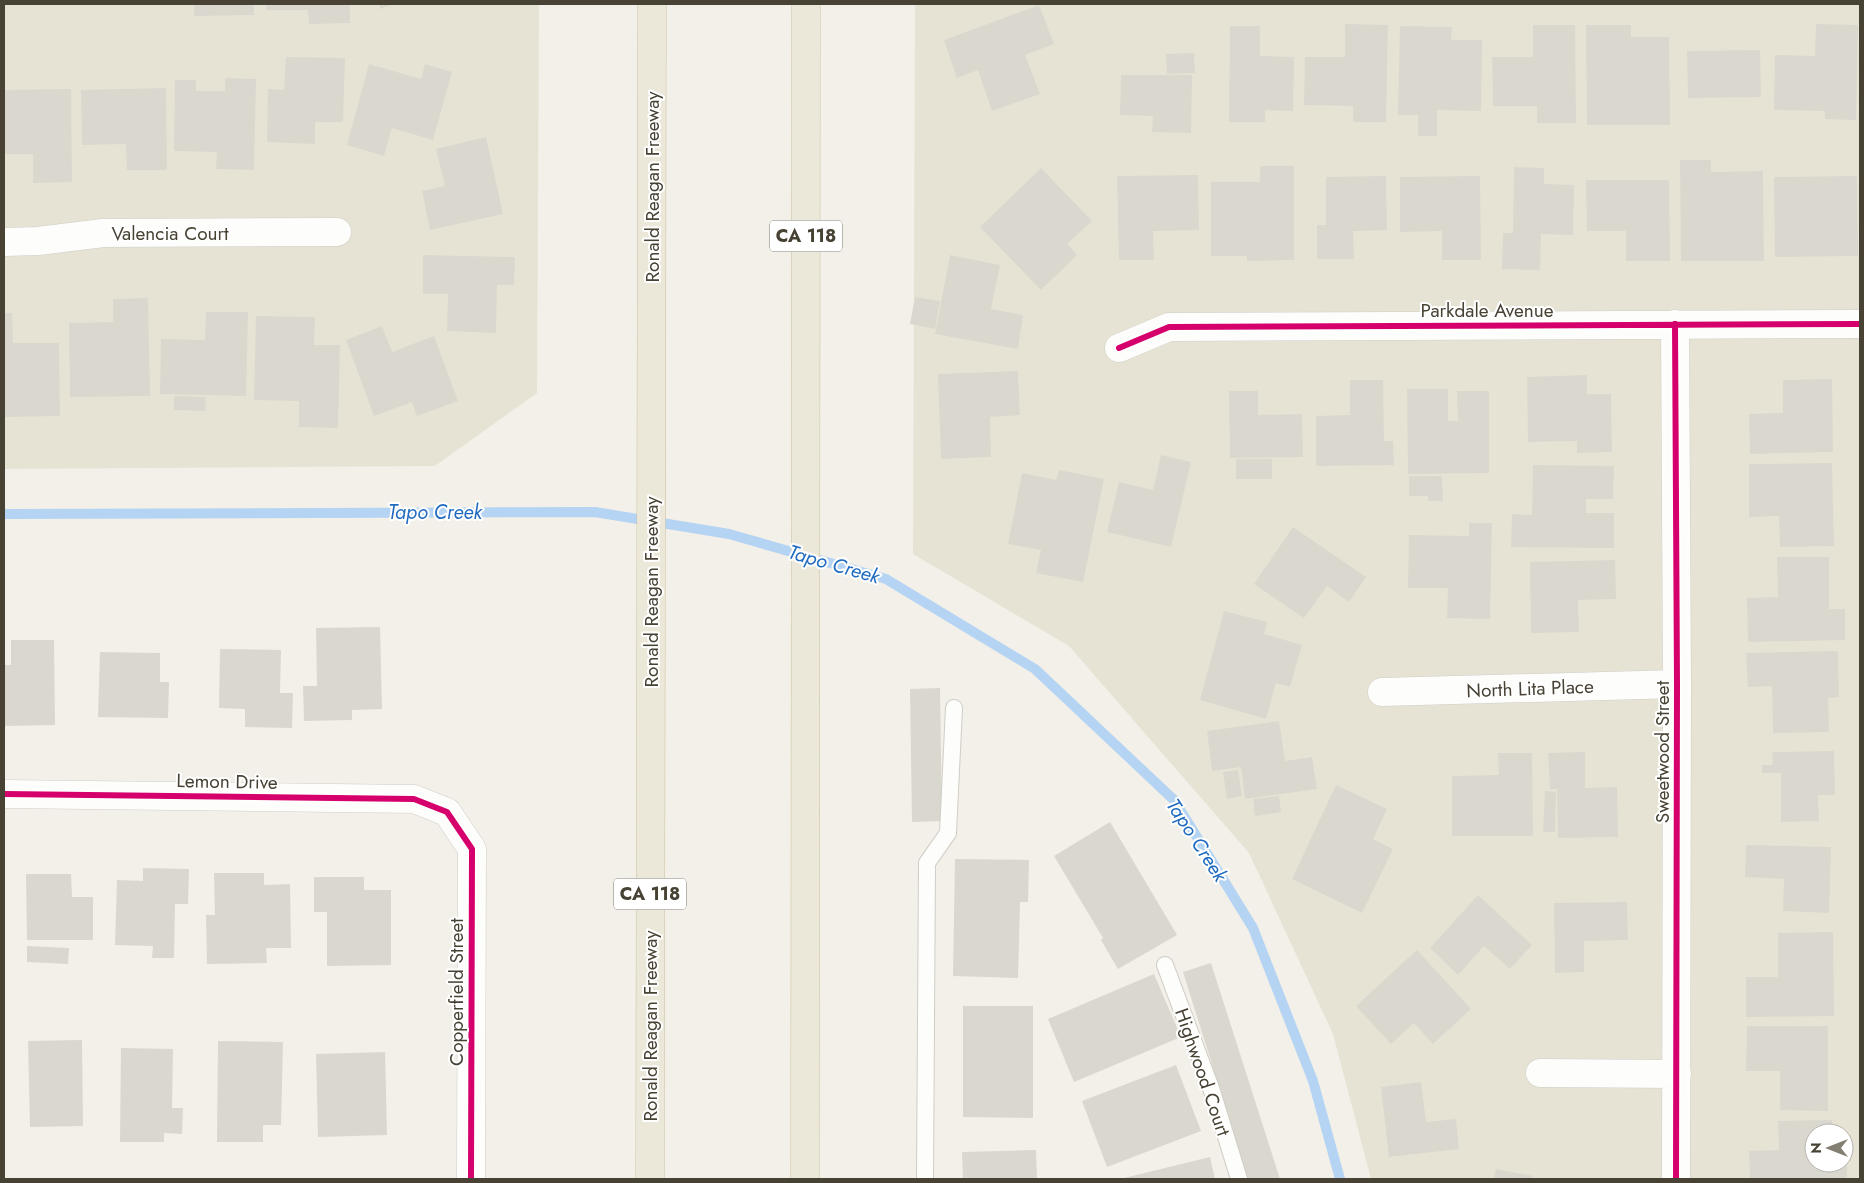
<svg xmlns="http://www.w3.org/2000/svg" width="1864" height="1183" viewBox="0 0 1864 1183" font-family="Jost,sans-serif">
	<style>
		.residential { fill: #e6e3d5; fill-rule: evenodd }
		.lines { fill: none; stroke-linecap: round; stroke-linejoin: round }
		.stream { stroke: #b5d4f3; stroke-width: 10 }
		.building { fill: #dad7cf }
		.lane-casing { stroke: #d0cdc6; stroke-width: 18 }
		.street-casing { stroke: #d0cdc6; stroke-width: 29 }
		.highway-casing { stroke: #ccc1a1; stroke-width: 29 }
		.lane { stroke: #fdfdfc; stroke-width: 16 }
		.street { stroke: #fdfdfc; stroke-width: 28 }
		.highway { stroke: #ece8d9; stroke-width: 28 }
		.cycleway-casing { stroke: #fff; stroke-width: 9 }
		.cycleway { stroke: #d6006c; stroke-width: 6 }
		.labels { text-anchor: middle; stroke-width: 4; stroke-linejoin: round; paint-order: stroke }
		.shield { fill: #fff; stroke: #7f7b71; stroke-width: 1 }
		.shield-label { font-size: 18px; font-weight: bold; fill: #484234 }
		.street-label { font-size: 19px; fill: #484234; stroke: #fff }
		.water-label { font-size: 20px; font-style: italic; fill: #216bc0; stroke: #fff }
	</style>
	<rect width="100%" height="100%" fill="#f2f0e8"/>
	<path class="residential" d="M4 4H539L537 393 435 466 4 469Z
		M915 4H1860V1179H1371L1333 1034 1249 853 1069 646 913 554ZM1814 1133H1844V1163H1814Z"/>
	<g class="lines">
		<path class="stream" d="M4 514 595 512 729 534 886 579 1035 669 1174 800 1253 928 1313 1081 1340 1179"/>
	</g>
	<path class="building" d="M194 4H254V15L194 16Z
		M266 4H350V23L309 24 308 10H266Z
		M379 4H394L380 9Z
		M1039 5 1054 44 1025 55 1040 94 992 111 978 70 957 78 944 40Z
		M1345 24 1388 25 1386 122H1353V106L1304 105 1305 57H1345Z
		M1816 24 1858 25 1856 120 1825 119V111L1774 110 1775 55 1815 56Z
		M1533 25H1575L1576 123H1537V106H1493L1492 57H1533Z
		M1586 25H1631V37H1669L1670 125H1587Z
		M1230 26H1260V56L1294 57 1293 111 1265 110V122H1229Z
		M1400 26 1452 27 1451 40H1482L1481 111 1437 110V136H1418V115H1398Z
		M1760 50 1761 97 1688 98 1687 51Z
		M1194 53 1195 73 1167 74 1166 54Z
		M286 57 345 58 343 122H315V144L267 142 268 89 284 90Z
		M369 64 421 79 425 64 452 72 433 140 392 128 384 156 347 145Z
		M1121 75H1192L1191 133 1152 132 1153 116 1120 115Z
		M225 78 256 79 254 170 216 169 217 152 174 151 175 80H196V91H225Z
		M166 88 167 170H127L126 144 82 145 81 90Z
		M71 89 72 182 33 183V154H4V90Z
		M486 137 503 214 430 230 422 191 445 186 436 149Z
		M1680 160H1711V172L1763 171 1764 261H1681Z
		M1260 166H1294V260L1247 261V256H1211V182H1260Z
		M1514 167 1544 168V184L1574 185 1573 235 1541 234 1540 270 1502 269 1503 233H1513Z
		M1041 168 1092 221 1067 244 1077 255 1041 290 980 227Z
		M1198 175 1199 230 1153 231 1154 260H1119L1117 176Z
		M1386 176 1387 230 1353 231 1354 259H1317V225H1326V177Z
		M1480 176 1481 260H1442V231L1400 232V177Z
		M1857 176 1858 256 1775 257 1774 177Z
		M1586 180H1669L1670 261H1626V231H1587Z
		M423 255 515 257 514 285H497L496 333 447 331 448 294H423Z
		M950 255 1000 265 991 309 1023 315 1018 349 935 334Z
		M915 297 940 301 935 329 910 324Z
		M148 298 150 396 70 397 69 323 113 322V299Z
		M206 312H248L246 396 160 394 161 339 205 340Z
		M4 313H12L13 343H59L60 416 4 417Z
		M256 316 315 317 314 345H340L338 428 299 427V401L254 400Z
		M382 326 392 352 434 336 458 401 417 416 412 402 374 416 346 340Z
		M1018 371 1020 415 990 417 991 457 941 459 938 374Z
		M1587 375V394H1611L1612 452 1577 453V441L1528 442 1527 377Z
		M1832 379 1833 452 1750 454 1749 414 1783 413V380Z
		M1350 380H1383L1384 441H1393L1394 465 1316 466V416L1350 415Z
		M1407 389H1448V421H1458L1457 391H1489V473L1408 474Z
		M1229 391H1258V415L1302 414 1303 457 1230 458Z
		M174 396 206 397 205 411 174 410Z
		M1161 455 1191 462 1171 547 1107 532 1119 482 1153 490Z
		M1236 459H1272V479H1236Z
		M1832 463 1834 546 1780 547 1779 516 1749 517V464Z
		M1533 465 1614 466 1613 499H1586V513H1614V548L1511 547 1512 514 1532 515Z
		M1059 470 1104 479 1083 582 1036 573 1041 550 1008 544 1022 473 1056 480Z
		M1409 476H1442L1443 501H1428V496H1409Z
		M1469 523H1492L1490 619 1447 618 1448 588H1408L1409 535 1469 536Z
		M1293 527 1366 577 1349 602 1327 586 1304 618 1254 584Z
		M1777 557H1829V609H1845V640L1748 642 1747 598 1778 597Z
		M1615 560 1616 599 1578 600 1579 632 1531 633 1530 562Z
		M1224 611 1267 622 1264 634 1302 645 1290 687 1276 683 1266 719 1200 700Z
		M380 627 382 709 352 710V720L304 721 303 686H317L316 628Z
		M11 640H54L55 725 4 726V665H11Z
		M220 649 281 650 280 693H293L292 728 245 727V709L219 708Z
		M1838 651 1839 697 1828 698 1829 732 1773 733 1772 686 1748 687 1746 653Z
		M100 652 160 653V682H169L168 718 98 717Z
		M940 688 942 821 912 822 910 689Z
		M1279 721 1285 761 1312 757 1317 789 1245 799 1241 767 1212 771 1207 731Z
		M1834 751 1835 795H1818L1819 821 1781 822V773H1762V765H1773L1772 752Z
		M1585 752V788L1617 787 1618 837 1558 838 1557 789H1550L1548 753Z
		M1498 753H1532L1533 836H1452V776L1499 775Z
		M1238 770 1242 796 1227 799 1223 772Z
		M1336 785 1387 809 1373 839 1393 849 1362 913 1292 879Z
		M1545 791 1556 792 1555 832H1543Z
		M1279 796 1281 812 1255 816 1253 799Z
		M1110 822 1177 935 1118 969 1101 940 1103 938 1054 856Z
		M1746 845 1831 847 1829 913 1783 911 1784 879 1745 877Z
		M955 859 1029 860 1028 902H1020L1018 978 953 976Z
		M143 868 189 869 188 904H175L174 958H152L153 946 115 945 117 880 143 881Z
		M214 873H264V885L290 884 291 948H266L267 963 207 964 206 915H215Z
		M26 874H71L72 897H93V940H27Z
		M314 877H364V890H391V965L327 966V912H314Z
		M1478 895 1532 945 1510 969 1484 946 1458 975 1430 948Z
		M1627 902 1628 940 1584 941V972L1555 973 1554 903Z
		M1833 932 1834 1016 1746 1017V977H1778V933Z
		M27 946 69 948 68 964 27 962Z
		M1417 950 1471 1009 1433 1044 1414 1023 1391 1044 1356 1006Z
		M1211 963 1280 1179H1248L1183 972Z
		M1154 974 1181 1037 1074 1082 1048 1019Z
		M963 1006H1033V1118L963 1117Z
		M1747 1026H1828V1111L1780 1110V1071H1746Z
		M82 1040 83 1126 30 1127 28 1041Z
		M218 1041 283 1042 281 1125H263V1142H217Z
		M121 1048 173 1049 172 1108H183L182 1134 164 1133V1142H120Z
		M385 1052 387 1135 318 1137 316 1054Z
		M1176 1065 1201 1131 1107 1167 1082 1101Z
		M1421 1082 1426 1122 1456 1119 1459 1149 1389 1157 1381 1087Z
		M1832 1120V1133H1814V1163H1844V1161H1847V1179H1750L1749 1151 1779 1150 1778 1121Z
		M1036 1150 1037 1179H963L962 1152Z
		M1210 1157 1215 1179H1120Z
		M1496 1169 1533 1176 1532 1179H1494Z"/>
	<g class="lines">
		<g class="lane-casing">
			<path id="lane" d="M1165 965 1212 1091 1239 1179
				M925 1179 927 863 948 833 954 708"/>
		</g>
		<g class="street-casing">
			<path id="street" d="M4 242 38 241 103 233 337 232
				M1675 324 1677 684 1676 1179
				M1119 348 1169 327 1860 324
				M1382 692 1677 684
				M4 794 414 799 447 812 472 849 471 1179
				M1540 1073 1677 1074"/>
		</g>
		<g class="highway-casing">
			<path id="highway" d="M650 1179 652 4
				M805 1179 806 4"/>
		</g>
		<use href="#lane" class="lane"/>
		<use href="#street" class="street"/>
		<use href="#highway" class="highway"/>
		<g class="cycleway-casing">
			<path id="cycleway" d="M1675 324 1677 684 1676 1179
				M1119 348 1169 327 1860 324
				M4 794 414 799 447 812 472 849 471 1179"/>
		</g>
		<use href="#cycleway" class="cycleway"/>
	</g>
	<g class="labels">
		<g class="shield">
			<rect x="770" y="220.5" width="72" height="31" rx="4"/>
			<rect x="614" y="878.5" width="72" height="31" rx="4"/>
		</g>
		<g class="shield-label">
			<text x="806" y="242">CA 118</text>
			<text x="650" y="900">CA 118</text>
		</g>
		<g class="street-label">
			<text transform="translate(652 187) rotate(-90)" y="7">Ronald Reagan Freeway</text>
			<text x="170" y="240">Valencia Court</text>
			<text x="1487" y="317">Parkdale Avenue</text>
			<text transform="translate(651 592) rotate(-90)" y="7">Ronald Reagan Freeway</text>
			<text transform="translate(1530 688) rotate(-2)" y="7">North Lita Place</text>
			<text transform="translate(1662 752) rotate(-90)" y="7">Sweetwood Street</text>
			<text transform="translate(227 781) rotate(1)" y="7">Lemon Drive</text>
			<text transform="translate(456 992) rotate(-90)" y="7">Copperfield Street</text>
			<text transform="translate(650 1026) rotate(-90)" y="7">Ronald Reagan Freeway</text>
			<text transform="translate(1203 1072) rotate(71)" y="7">Highwood Court</text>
		</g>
		<g class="water-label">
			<text x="435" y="519">Tapo Creek</text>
			<text transform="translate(834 564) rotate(16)" y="7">Tapo Creek</text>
			<text transform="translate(1197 840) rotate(57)" y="7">Tapo Creek</text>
		</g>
	</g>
	<rect width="1864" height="1183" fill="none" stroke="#484234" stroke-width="10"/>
	<g transform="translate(1829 1148) rotate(270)"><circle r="24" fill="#ffffff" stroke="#b6b3ae"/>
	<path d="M0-4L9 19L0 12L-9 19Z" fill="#847f73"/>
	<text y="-8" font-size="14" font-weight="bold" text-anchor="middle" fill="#484234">N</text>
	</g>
</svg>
